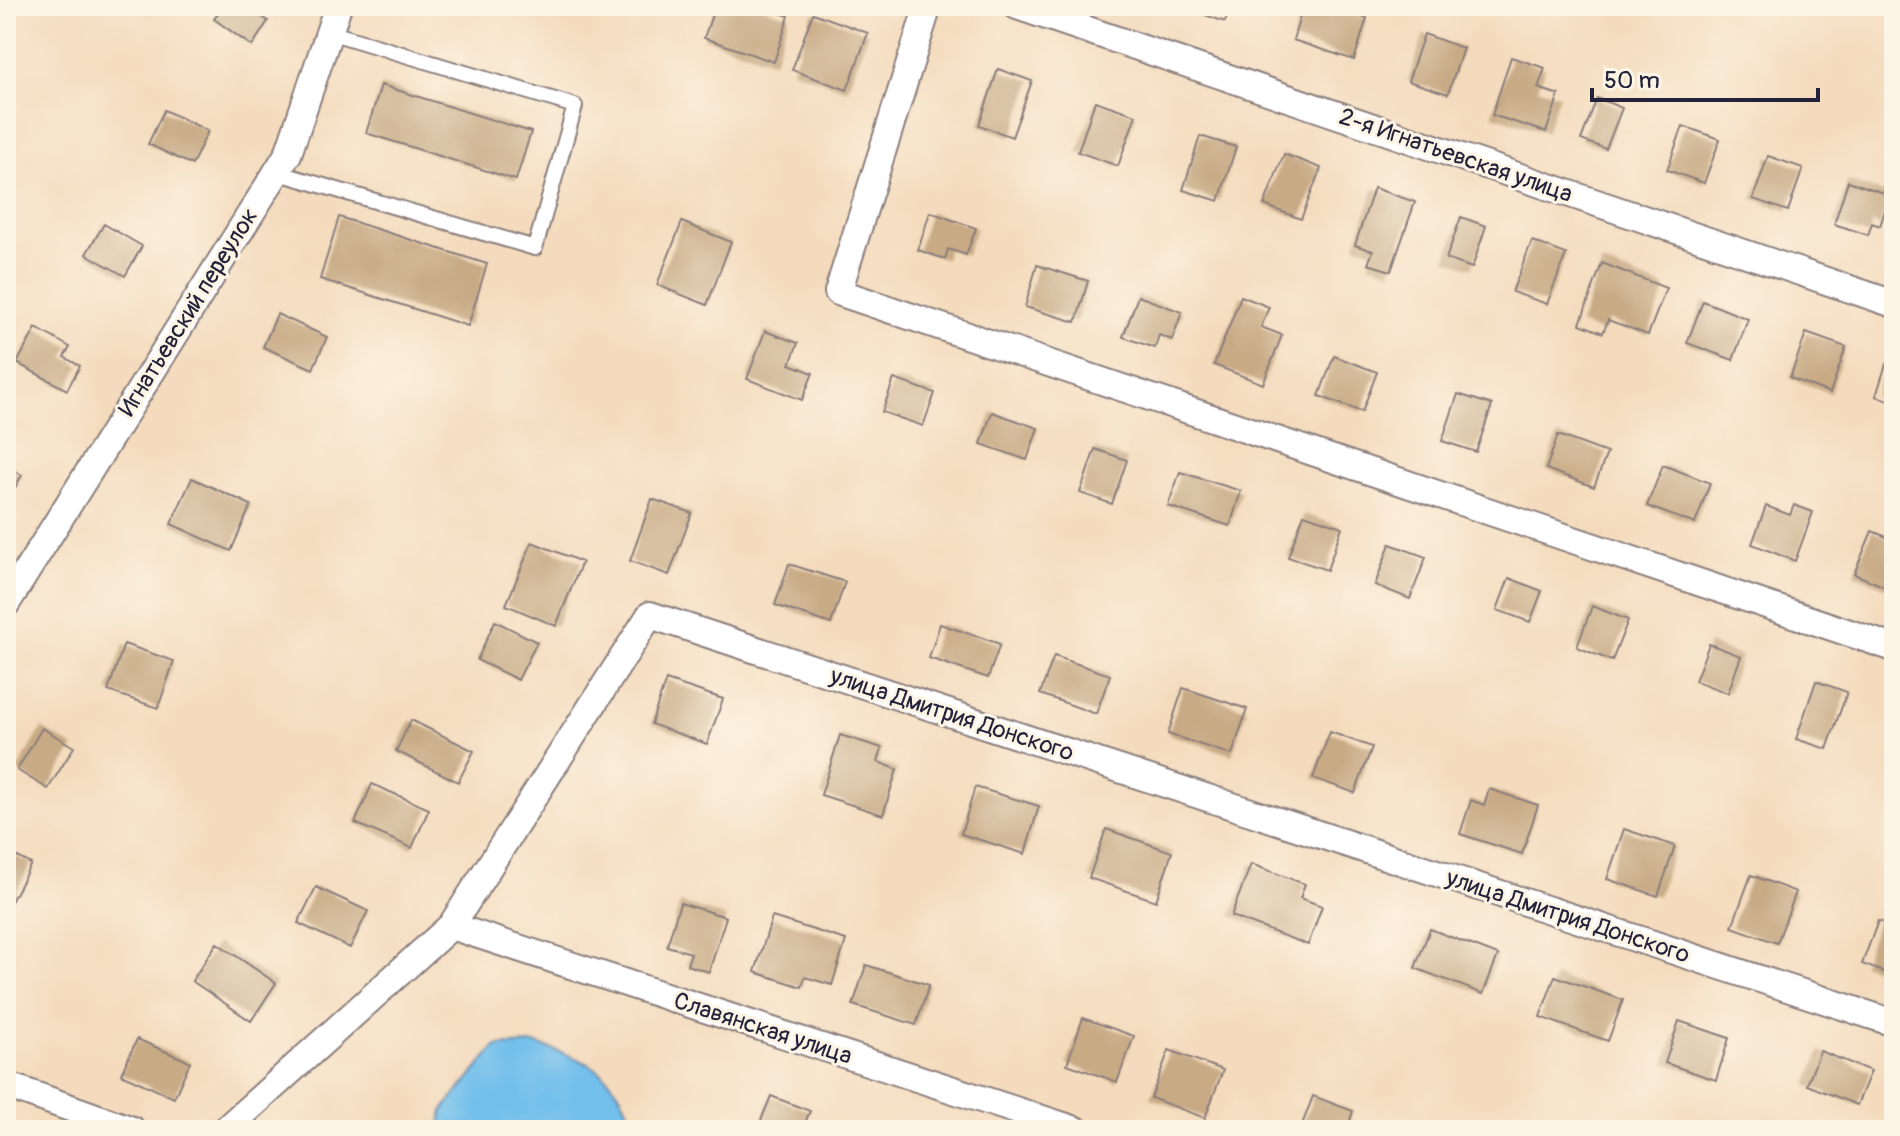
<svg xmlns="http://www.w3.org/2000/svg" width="1900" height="1136" viewBox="0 0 1900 1136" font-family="Pangolin,sans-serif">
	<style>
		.water { fill: #72bfec; stroke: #4a7094; stroke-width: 2 }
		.building { fill: #c8aa85 }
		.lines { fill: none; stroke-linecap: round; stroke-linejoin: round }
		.service-casing { stroke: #8b7e7c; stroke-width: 18 }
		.minor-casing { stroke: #8b7e7c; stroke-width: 30 }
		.service { stroke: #fff; stroke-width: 14 }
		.minor { stroke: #fff; stroke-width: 26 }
		.labels { text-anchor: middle; stroke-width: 6; stroke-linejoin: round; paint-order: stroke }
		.street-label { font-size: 24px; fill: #22223b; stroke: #fcf5e5 }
	</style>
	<rect width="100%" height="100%" fill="#fcf5e5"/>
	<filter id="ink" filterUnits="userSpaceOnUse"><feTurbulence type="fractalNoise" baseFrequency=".0125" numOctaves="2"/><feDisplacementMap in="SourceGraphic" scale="16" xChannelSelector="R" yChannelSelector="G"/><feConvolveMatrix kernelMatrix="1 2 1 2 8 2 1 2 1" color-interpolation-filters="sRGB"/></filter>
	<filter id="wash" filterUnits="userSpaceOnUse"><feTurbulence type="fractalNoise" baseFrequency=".006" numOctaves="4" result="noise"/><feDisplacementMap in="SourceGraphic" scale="32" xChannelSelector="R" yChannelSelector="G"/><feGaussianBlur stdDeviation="1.8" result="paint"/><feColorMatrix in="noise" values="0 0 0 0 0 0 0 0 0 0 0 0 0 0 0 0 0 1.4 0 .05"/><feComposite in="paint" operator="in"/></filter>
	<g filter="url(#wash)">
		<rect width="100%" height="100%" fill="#f4dbbd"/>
		<path class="water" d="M535 1044C588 1060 620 1072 634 1130H439L443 1110 496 1046Z"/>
		<g id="blocks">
			<path class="building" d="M223 6H246L268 21 252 46 214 19Z
				M715 6H759L789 16 774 62 704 38Z
				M1180 6H1230L1225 22Z
				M1303 6H1334V8L1367 18 1354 60 1293 40Z
				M813 13 868 33 847 90 792 70Z
				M1424 34 1463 48 1448 94 1408 81Z
				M1511 57 1545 68 1538 88 1559 95 1546 132 1492 115Z
				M998 69 1032 81 1012 137 979 125Z
				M381 85 531 132 516 180 366 133Z
				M1597 98 1622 108 1606 149 1581 140Z
				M1095 101 1136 115 1118 166 1078 152Z
				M164 110 208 131 192 165 148 144Z
				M1683 126 1720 139 1704 183 1667 170Z
				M1200 136 1236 147 1219 201 1183 190Z
				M1284 154 1321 168 1301 219 1264 205Z
				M1768 156 1803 168 1788 211 1753 199Z
				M1848 181 1890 195 1880 226 1872 223 1868 235 1834 224Z
				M1374 188 1415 202 1391 271 1368 264 1373 251 1355 245Z
				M930 212 976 228 966 255 948 249 945 259 918 250Z
				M339 217 487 264 468 326 320 279Z
				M1461 217 1486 226 1472 268 1446 259Z
				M682 222 731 242 707 305 657 285Z
				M104 224 142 246 125 276 86 254Z
				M1532 241 1566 254 1547 304 1512 292Z
				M1602 263 1666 288 1648 335 1608 320 1603 333 1580 324Z
				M1037 265 1088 281 1076 322 1025 307Z
				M1138 296 1182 312 1172 340 1159 335 1155 348 1123 337Z
				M1241 296 1269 307 1261 327 1282 335 1263 384 1214 365Z
				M1703 301 1748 319 1733 360 1687 343Z
				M277 314 327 337 313 369 263 347Z
				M36 328 70 347 64 357 80 366 67 390 17 363Z
				M765 331 798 343 790 364 813 373 802 400 747 379Z
				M1806 333 1846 347 1830 393 1790 378Z
				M1334 356 1377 372 1362 412 1319 396Z
				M1886 364 1894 367V402L1876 396Z
				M894 379 935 393 923 426 882 412Z
				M1458 394 1492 405 1476 452 1442 441Z
				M992 412 1038 428 1027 460 981 444Z
				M1558 435 1607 453 1594 487 1546 469Z
				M1095 449 1127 460 1112 504 1080 493Z
				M1663 465 1710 483 1695 524 1647 506Z
				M6 466 22 475 9 498 6 497Z
				M1180 472 1241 491 1230 526 1168 506Z
				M192 478 251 505 231 551 171 524Z
				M652 499 692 513 669 575 630 561Z
				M1794 505 1813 512 1795 561 1752 544 1766 506 1790 515Z
				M1304 514 1342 527 1327 570 1288 557Z
				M1872 531 1894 540V579L1890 589 1854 574Z
				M532 542 582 562 556 626 506 605Z
				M1390 544 1426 557 1410 599 1375 585Z
				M789 564 845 582 831 624 775 605Z
				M1509 578 1542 591 1530 622 1497 610Z
				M1592 606 1628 620 1612 661 1577 647Z
				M495 621 537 642 518 680 477 660Z
				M940 624 1000 644 988 678 929 658Z
				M124 644 174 661 158 708 108 691Z
				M1709 644 1741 656 1728 693 1695 681Z
				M1054 656 1110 675 1096 714 1040 694Z
				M666 680 723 699 707 744 651 724Z
				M1816 681 1847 692 1827 749 1796 739Z
				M1183 688 1247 709 1232 755 1168 734Z
				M411 720 474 751 458 782 396 751Z
				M42 728 74 747 48 789 17 770Z
				M1330 732 1372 747 1355 793 1313 778Z
				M840 735 882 748 878 762 897 769 883 815 821 795Z
				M372 784 429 809 412 848 355 823Z
				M975 787 1039 806 1025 854 961 834Z
				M1489 789 1538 805 1522 854 1460 834 1471 800 1484 805Z
				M1106 829 1172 852 1156 901 1089 878Z
				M1624 829 1675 846 1658 896 1607 879Z
				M6 851 31 864 6 911Z
				M1251 864 1305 884 1300 898 1322 906 1308 945 1231 916Z
				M1751 875 1796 892 1777 943 1732 927Z
				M316 887 368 911 350 948 298 923Z
				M680 903 726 917 709 972 687 965 691 953 667 946Z
				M772 917 846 940 832 985 805 977 802 987 755 972Z
				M1878 921 1894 926V976L1862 964Z
				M1430 929 1498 955 1483 994 1415 968Z
				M217 943 276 983 251 1021 192 981Z
				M866 965 929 985 916 1025 853 1005Z
				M1555 976 1623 1000 1608 1041 1540 1017Z
				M1083 1018 1134 1036 1117 1082 1067 1064Z
				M1679 1021 1729 1038 1716 1080 1665 1063Z
				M137 1039 190 1062 174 1098 121 1074Z
				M1169 1050 1223 1070 1205 1118 1151 1098Z
				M1820 1051 1871 1071 1857 1105 1807 1085Z
				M771 1096 810 1111 802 1130H757Z
				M1313 1096 1353 1111 1347 1130H1300Z
				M1379 1122 1401 1129 1400 1130H1376Z"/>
		</g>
	</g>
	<g filter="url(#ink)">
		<use href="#blocks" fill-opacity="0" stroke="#8b7e7c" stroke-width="2"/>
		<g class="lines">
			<g class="service-casing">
				<path id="service" d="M276 172 535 248 575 106 329 32"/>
			</g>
			<g class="minor-casing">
				<path id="minor" d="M928 6 838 292 1894 648
					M1017 6 1894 304
					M6 604 288 154 338 6
					M451 926 1076 1130
					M6 1085 132 1130
					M225 1130 451 926 650 615 1894 1023"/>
			</g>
			<use href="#service" class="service"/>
			<use href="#minor" class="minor"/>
		</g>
	</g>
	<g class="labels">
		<g class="street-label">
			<text transform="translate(1456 155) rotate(19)" y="8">2-я Игнатьевская улица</text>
			<text transform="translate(188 312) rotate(-58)" y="8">Игнатьевский переулок</text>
			<text transform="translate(952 714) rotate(18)" y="8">улица Дмитрия Донского</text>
			<text transform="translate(1568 916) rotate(18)" y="8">улица Дмитрия Донского</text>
			<text transform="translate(763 1028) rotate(18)" y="8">Славянская улица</text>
		</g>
	</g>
	<rect width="1900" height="1136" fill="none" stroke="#fcf5e5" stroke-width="32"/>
	<path d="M1592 88v12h226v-12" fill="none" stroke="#22223b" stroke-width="4"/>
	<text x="1604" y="88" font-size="24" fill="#22223b" stroke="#fcf5e5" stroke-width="6" paint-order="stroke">50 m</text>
</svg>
